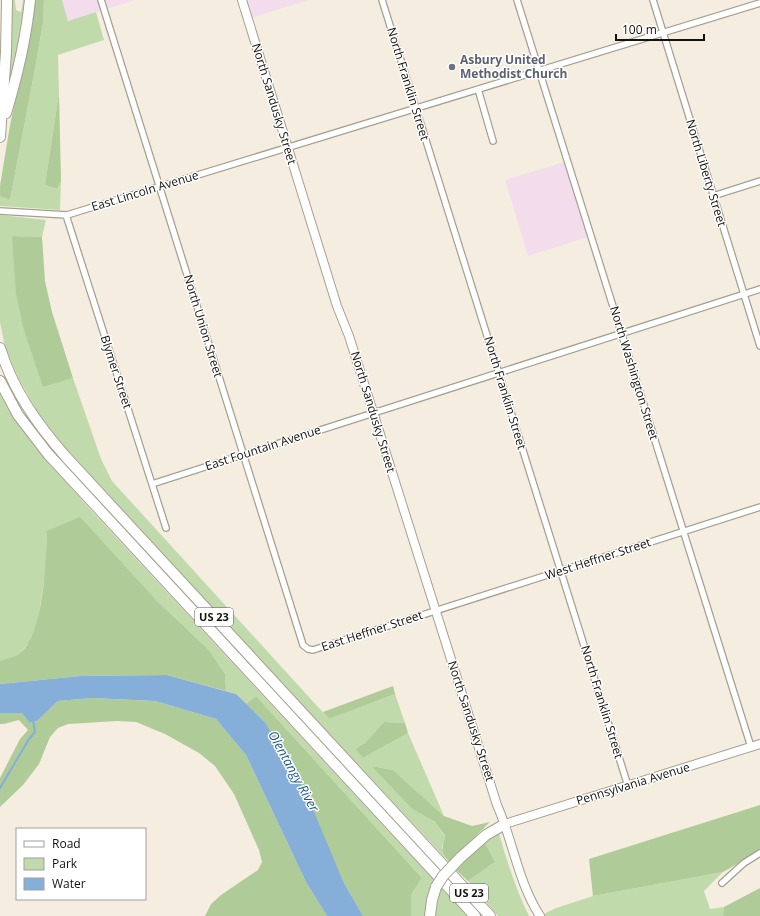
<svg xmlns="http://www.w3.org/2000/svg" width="760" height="916" viewBox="0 0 760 916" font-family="'Open Sans',sans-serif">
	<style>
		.commercial { fill: #f3ddec }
		.green { fill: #c0daab }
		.forest { fill: #afcb98 }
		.water { fill: #85afd8 }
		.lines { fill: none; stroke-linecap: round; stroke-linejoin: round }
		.stream { stroke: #85afd8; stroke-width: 2 }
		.street-casing { stroke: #a6a093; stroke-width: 8 }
		.secondary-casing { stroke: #a6a093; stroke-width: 10 }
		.highway-casing { stroke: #a6a093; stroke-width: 12 }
		.street { stroke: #fff; stroke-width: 5.5 }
		.secondary { stroke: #fff; stroke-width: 8 }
		.highway { stroke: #fff; stroke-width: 10 }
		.highway-bridge-casing { stroke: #a6a093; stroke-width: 12; stroke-linecap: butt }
		.highway-bridge { stroke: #fff; stroke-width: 10 }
		.worship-dot { fill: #6b7280; stroke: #fff; stroke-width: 1.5 }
		.labels { text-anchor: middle; stroke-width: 3; stroke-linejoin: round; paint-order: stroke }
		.shield { fill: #fff; stroke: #5a5956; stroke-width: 1 }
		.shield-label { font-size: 11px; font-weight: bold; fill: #14120d }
		.worship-label { font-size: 12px; font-weight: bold; fill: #5b616d; stroke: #fff; text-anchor: start }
		.street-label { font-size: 12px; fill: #14120d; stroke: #fff }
		.water-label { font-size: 13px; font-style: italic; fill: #19588c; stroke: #fff }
	</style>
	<rect width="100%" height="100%" fill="#f5eee0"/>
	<path class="commercial" d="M62 0H135L68 21Z
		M238 0H308L245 20Z
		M564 162 588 237 528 256 505 180Z"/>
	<path class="green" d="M11 0H15L16 10 21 12 23 0H28L9 93 6 92 12 25Z
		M44 0H62L68 21 96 12 104 40 58 55 59 93 45 185 57 189 61 181 60 210 0 206V196L10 200 34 74 43 23Z
		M0 215 46 220 42 237 12 236 43 386 73 378 101 459 112 481 329 719 395 694 405 723 384 722 365 743 355 749 363 758 408 733 444 816 393 770 371 766 412 809 435 822 445 837 442 847 446 859 146 537 59 441 38 413 18 377 5 347 0 322Z
		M0 392 18 424 37 449 88 507 467 916H434L430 892 426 908V916H411V895L422 878 256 696 246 704 236 694 226 691 225 674 209 650 156 600 47 531 46 567 38 620 30 641 20 653 0 667Z
		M499 833C507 862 516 890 529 916H498L468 881 495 862 485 843Z
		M723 872 704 891 710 909 724 907 723 916H545L544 914 556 908 593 896Z"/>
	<path class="forest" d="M35 0H44L43 23 34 74 10 200 0 196V186L10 125 31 28Z
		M59 93 61 181 57 189 45 185Z
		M12 236 42 237 45 281 52 312 73 378 43 387 23 327 16 293Z
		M80 517 156 600 209 650 225 674 226 691 167 675 80 676 0 684V661C6 659 15 657 20 653 44 635 46 559 47 531Z
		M393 686 395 694 329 719 323 712Z
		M256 696 422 878 411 895V916H363L343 881 265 722 246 704Z
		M93 698 155 701 216 719 246 755 306 882 327 916H205L211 904 221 895 258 870 262 862 259 850 234 794 215 766 199 753 165 734 136 722 117 721 68 724 58 728 50 737 39 764 23 785 0 807V778L20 739 28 730 19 720 4 724H0V713H22L31 723 37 721 58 701Z
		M384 722 405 723 408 733 363 758 355 749 365 743Z
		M371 766 393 770 444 816 472 826 490 822 449 862C441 853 442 847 445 836L435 822 412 809Z
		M760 805V851L723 872 593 896 589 859Z
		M485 843 495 862 468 881 455 869Z
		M760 888V916H723L724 907Z"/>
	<path class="water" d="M167 675 236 694 265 722 306 793 343 881 363 916H327L306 882 246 755 216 719 155 701 93 698 58 701 37 721 30 723 22 713H0V684L80 676Z"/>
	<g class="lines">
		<path class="stream" d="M0 788 29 739 35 732 33 720"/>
		<g class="street-casing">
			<path id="street" d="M101 0 303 645 308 649 313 650 760 507
				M382 0 628 786
				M517 0 751 747
				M653 0 760 346
				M478 89 493 141
				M713 196 760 181
				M0 211 67 215 760 3
				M66 215 166 528
				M152 484 760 289
				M722 883 744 863 760 853"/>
		</g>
		<g class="secondary-casing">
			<path id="secondary" d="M242 0 337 306 349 336 497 805C513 841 518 882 540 916
				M505 824 760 744"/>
		</g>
		<g class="highway-casing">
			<path id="highway" d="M6 113C17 77 26 38 30 0
				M0 137 6 52 7 0
				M0 348C13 390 37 424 66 457L490 916
				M0 381 18 415 48 454 475 916
				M460 858 486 835 505 824
				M430 916 432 900 436 887"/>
		</g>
		<use href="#street" class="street"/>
		<use href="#secondary" class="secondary"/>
		<use href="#highway" class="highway"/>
		<g class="highway-bridge-casing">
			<path id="highway-bridge" d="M436 887 443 876 460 858"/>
		</g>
		<use href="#highway-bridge" class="highway-bridge"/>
	</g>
	<circle class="worship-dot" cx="452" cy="67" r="4"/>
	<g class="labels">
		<g class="shield">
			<rect x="195" y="608" width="38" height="18" rx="3"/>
			<rect x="450" y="884" width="38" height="18" rx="3"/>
		</g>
		<g class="shield-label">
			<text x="214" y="621">US 23</text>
			<text x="469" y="897">US 23</text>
		</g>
		<g class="worship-label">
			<text x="460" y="64">Asbury United<tspan x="460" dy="14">Methodist Church</tspan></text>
		</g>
		<g class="street-label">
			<text transform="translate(408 84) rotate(73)" y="4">North Franklin Street</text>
			<text transform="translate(274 104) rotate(73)" y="4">North Sandusky Street</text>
			<text transform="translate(706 173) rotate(73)" y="4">North Liberty Street</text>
			<text transform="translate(145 191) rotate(-17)" y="4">East Lincoln Avenue</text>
			<text transform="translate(203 326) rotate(73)" y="4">North Union Street</text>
			<text transform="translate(116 372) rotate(72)" y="4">Blymer Street</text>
			<text transform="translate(634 373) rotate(73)" y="4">North Washington Street</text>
			<text transform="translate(505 393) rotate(73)" y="4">North Franklin Street</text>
			<text transform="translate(373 412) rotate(73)" y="4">North Sandusky Street</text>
			<text transform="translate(263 448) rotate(-18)" y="4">East Fountain Avenue</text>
			<text transform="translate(598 559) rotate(-18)" y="4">West Heffner Street</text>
			<text transform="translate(372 631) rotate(-18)" y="4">East Heffner Street</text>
			<text transform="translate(602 702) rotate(73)" y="4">North Franklin Street</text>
			<text transform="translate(471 721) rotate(72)" y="4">North Sandusky Street</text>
			<text transform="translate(633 784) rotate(-17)" y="4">Pennsylvania Avenue</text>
		</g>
		<g class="water-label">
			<text transform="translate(294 771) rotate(61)" y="5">Olentangy River</text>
		</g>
	</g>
	<rect x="16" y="828" width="130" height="72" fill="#ffffff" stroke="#a1a09e"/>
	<rect x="24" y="841" width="20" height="6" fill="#ffffff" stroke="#a1a09e"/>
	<text x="52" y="848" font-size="12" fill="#14120d">Road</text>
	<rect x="24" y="858" width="20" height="12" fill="#c0daab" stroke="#a1a09e"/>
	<text x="52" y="868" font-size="12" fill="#14120d">Park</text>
	<rect x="24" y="878" width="20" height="12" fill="#85afd8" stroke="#a1a09e"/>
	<text x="52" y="888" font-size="12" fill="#14120d">Water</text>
	<path d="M616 34v6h88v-6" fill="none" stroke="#14120d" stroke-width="2"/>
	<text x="622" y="34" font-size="12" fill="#14120d" stroke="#ffffff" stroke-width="3" paint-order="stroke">100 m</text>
</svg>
